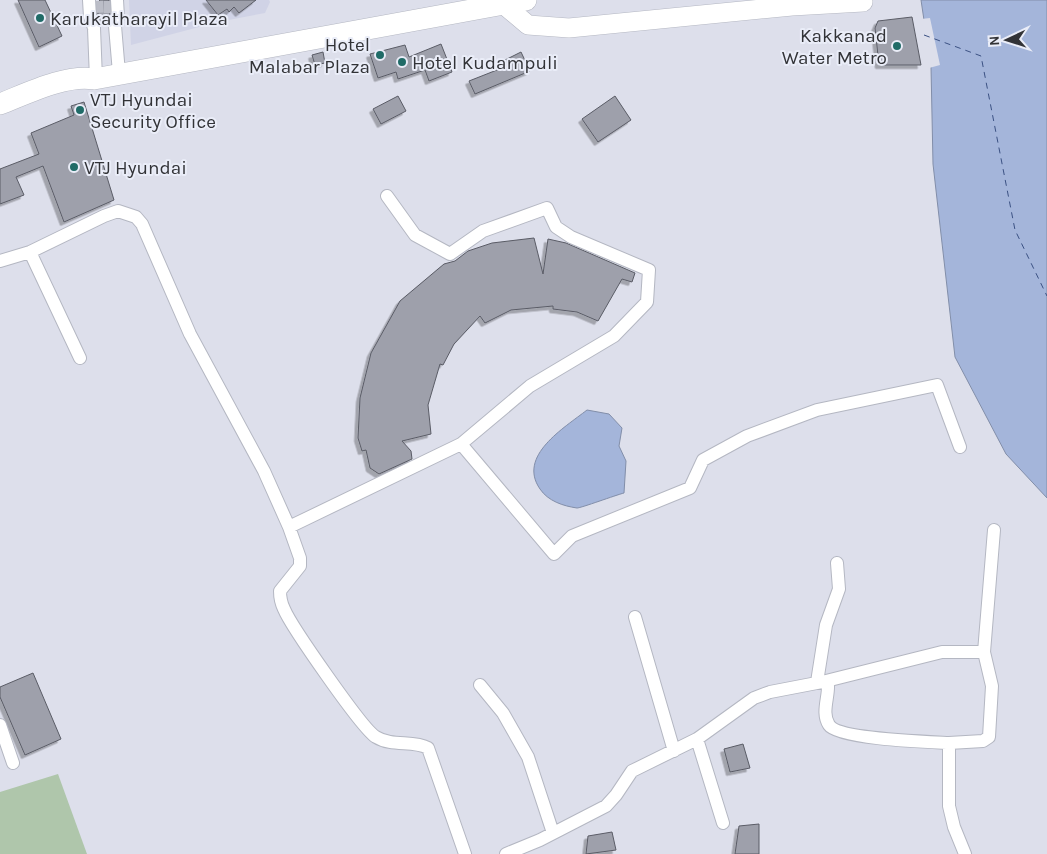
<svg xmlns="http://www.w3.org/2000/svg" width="1047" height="854" viewBox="0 0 1047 854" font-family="Karla,sans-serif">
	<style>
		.built { fill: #d0d3e6 }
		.green { fill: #afc6ab }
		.water { fill: #a4b5da; stroke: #828ea9 }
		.pier { fill: #dddfeb }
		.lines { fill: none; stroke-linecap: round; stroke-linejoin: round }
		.ferry { stroke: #3b5183; stroke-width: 1; stroke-dasharray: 6 5; stroke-linecap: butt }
		.building { fill: #9ea0ab; stroke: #5a5c66; filter: url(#shadow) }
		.street-tunnel { stroke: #bbbdc7; stroke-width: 12; stroke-dasharray: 12 6; stroke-linecap: butt }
		.street-casing { stroke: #b4b7c2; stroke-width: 14 }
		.secondary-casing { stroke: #b4b7c2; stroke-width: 20 }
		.primary-casing { stroke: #b4b7c2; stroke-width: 22 }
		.street { stroke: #fff; stroke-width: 12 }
		.secondary { stroke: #fff; stroke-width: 19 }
		.primary { stroke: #fff; stroke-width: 21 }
		.poi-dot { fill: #206b67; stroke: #eaedf8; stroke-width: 2 }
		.labels { text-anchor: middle; stroke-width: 4; stroke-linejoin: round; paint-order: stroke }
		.poi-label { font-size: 19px; fill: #323337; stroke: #eaedf8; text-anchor: start }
	</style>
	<defs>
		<filter id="shadow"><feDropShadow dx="-3.5" dy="3.5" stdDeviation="0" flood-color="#0004"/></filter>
	</defs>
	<rect width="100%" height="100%" fill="#dddfeb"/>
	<path class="built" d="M129 0H269L270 2 265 13 218 22 131 45Z"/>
	<path class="green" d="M58 774 87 854H0V792Z"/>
	<path class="water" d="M921 0H1047V498L1006 454 955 357 933 164 931 67Z
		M587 410 609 414 622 428 619 446 626 461 624 493C616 495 581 508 577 508 563 506 548 501 540 489 517 456 564 428 587 410Z"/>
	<path class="pier" d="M930 18 940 65 929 68 921 19Z"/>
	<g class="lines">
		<path class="ferry" d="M924 35 981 56 1015 230 1047 296"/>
	</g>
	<path class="building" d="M18 0H45L62 36 39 47Z
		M100 0H109L110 15 104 20 98 14 97 3Z
		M206 0H256L239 13 234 7 229 12 227 9 218 15Z
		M912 17 921 65H879L875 28 878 21Z
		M441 44 452 72 429 81 425 70 398 79 396 72 378 78 370 54 405 45 409 57Z
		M323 52 325 63 315 65 312 55Z
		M521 52 530 71 475 94 469 81 502 68 499 63Z
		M398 96 406 111 381 124 373 109Z
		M615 96 631 120 598 142 582 119Z
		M84 102 114 200 64 222 43 166 16 177 24 195 0 204V169L39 154 31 133 74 115 71 106Z
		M534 238 543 274 548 239 566 243 635 273 632 282 622 279 598 321 577 312 553 309V306L511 310 485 323 480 316 454 344 443 365 440 364 428 405 431 434 402 441 411 451 412 459 379 474 370 468 366 450 362 451 358 438 360 398 371 353 400 301 444 264 455 261 468 251 492 243Z
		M33 673 61 739 25 755 0 697V687Z
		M743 744 750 768 730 772 724 749Z
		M759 824V854H735L739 826Z
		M612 832 616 850 586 854 588 836Z"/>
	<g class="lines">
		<path class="street-tunnel" d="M97 1 98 17
			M110 1V17"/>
		<g class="street-casing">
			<path id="street" d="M89 0 90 17 94 28 96 79
				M117 0 118 17 115 26 119 73
				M30 252 80 358
				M0 261 30 252 104 216 118 211 136 217 142 224 190 334 264 471 289 527 300 558V566L280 591C280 598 281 603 284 609 291 626 363 730 376 737 392 747 413 740 428 748L465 854
				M461 444 554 554 572 536 690 488 703 460 747 436 817 410 937 385 960 447
				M289 527 461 444 530 386 614 336 647 302 649 270 571 237 556 227 547 208 483 231 450 254 415 235 387 196
				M635 617 674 751
				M817 682 826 625 839 589 837 563
				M822 682 942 652H984
				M480 685 503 713 528 757 553 833
				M0 725 13 763
				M697 739 723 823
				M949 743 983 741 989 737 992 686 984 652 994 530
				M506 854 540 840 606 806 616 795 632 771 697 739 754 698 770 692 822 682 828 684C829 697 821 713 829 725 838 739 930 742 949 743V806L954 827 965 854"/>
		</g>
		<g class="secondary-casing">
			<path id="secondary" d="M503 4 528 25 569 28 792 6 863 2"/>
		</g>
		<g class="primary-casing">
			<path id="primary" d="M0 104C26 94 66 74 94 79L526 0"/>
		</g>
		<use href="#street" class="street"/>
		<use href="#secondary" class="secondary"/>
		<use href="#primary" class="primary"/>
	</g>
	<g class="poi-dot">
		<circle cx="40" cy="18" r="5"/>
		<circle cx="897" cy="46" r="5"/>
		<circle cx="380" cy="55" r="5"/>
		<circle cx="402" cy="62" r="5"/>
		<circle cx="80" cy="110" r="5"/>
		<circle cx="74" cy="167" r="5"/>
	</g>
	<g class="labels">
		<g class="poi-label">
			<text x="50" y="25">Karukatharayil Plaza</text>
			<text x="887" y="42" text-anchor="end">Kakkanad<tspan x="887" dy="22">Water Metro</tspan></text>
			<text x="370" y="51" text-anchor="end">Hotel<tspan x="370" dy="22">Malabar Plaza</tspan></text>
			<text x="412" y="69">Hotel Kudampuli</text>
			<text x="90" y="106">VTJ Hyundai<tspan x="90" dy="22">Security Office</tspan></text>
			<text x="84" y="174">VTJ Hyundai</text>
		</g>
	</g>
	<g transform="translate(1007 40) rotate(266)" stroke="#eaedf8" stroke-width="4" paint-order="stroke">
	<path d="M0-4L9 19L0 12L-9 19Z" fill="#323337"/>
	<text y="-8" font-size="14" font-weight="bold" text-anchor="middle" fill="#323337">N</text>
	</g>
</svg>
